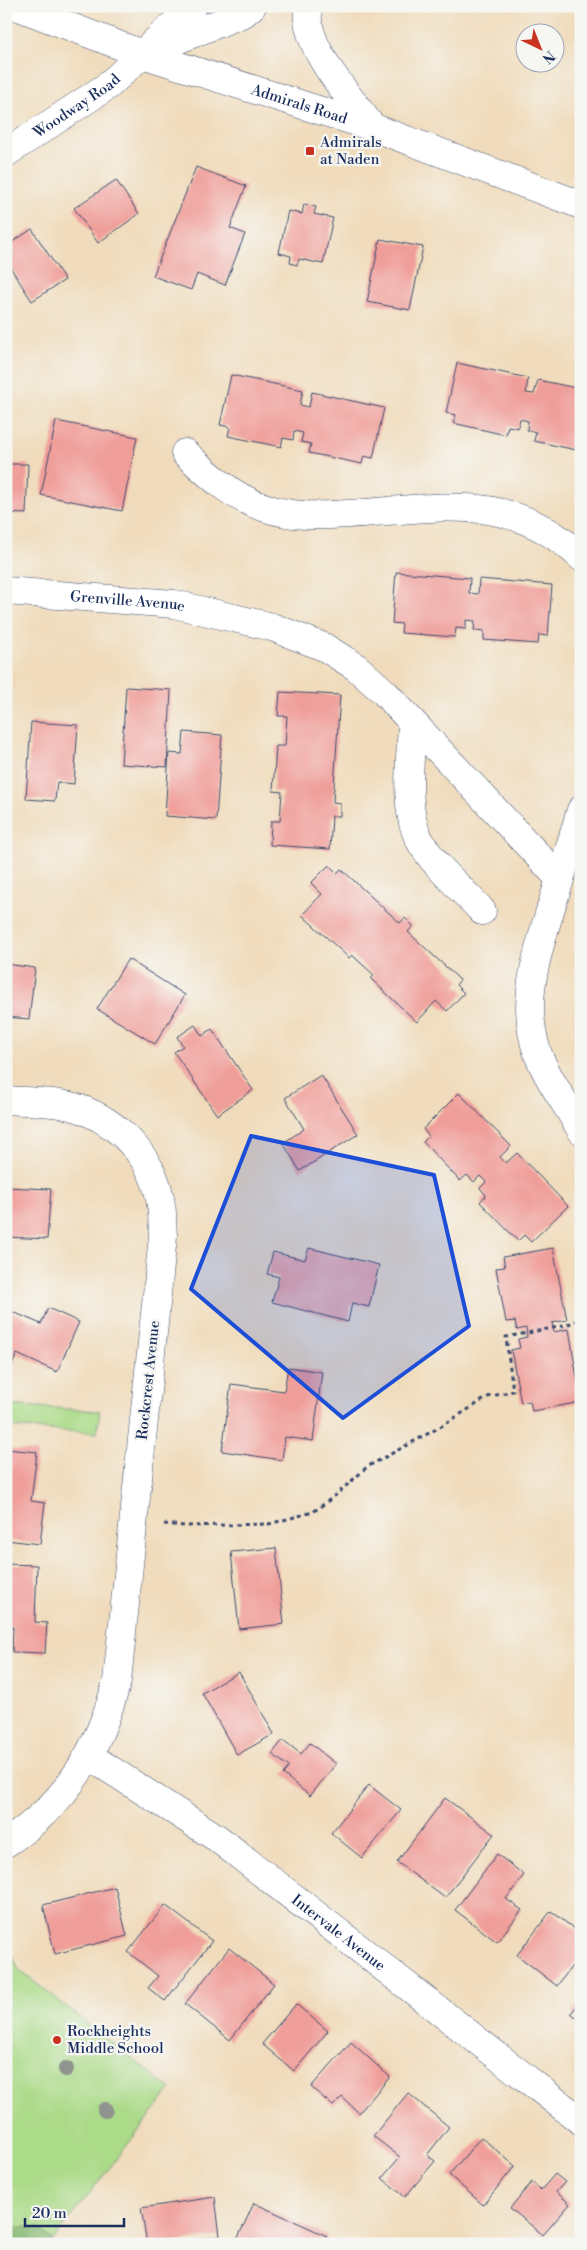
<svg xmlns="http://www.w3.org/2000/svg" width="587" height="2250" viewBox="0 0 587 2250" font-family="'Libre Bodoni',serif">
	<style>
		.green { fill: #abda88; stroke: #638473 }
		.forest { fill: #88ba74; stroke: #527469 }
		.building { fill: #f09e9a }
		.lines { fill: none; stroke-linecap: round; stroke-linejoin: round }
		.minor-casing { stroke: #3b496c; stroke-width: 29 }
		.major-casing { stroke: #3b496c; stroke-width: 29 }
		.path { stroke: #3b496c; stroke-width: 3; stroke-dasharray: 4 4; stroke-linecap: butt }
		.minor { stroke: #fff; stroke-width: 28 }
		.major { stroke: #fff; stroke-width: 28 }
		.tree { fill: #8f948e }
		.marked { fill: #1d4ed8; fill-opacity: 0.2; stroke: #1d4ed8; stroke-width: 4; stroke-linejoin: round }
		.poi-dot { fill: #c8321e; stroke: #f6f6f2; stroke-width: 2 }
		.labels { text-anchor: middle; stroke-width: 4.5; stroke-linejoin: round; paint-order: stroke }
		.street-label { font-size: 15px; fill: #1b2f5e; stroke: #f6f6f2 }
		.poi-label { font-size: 15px; fill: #1b2f5e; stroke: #f6f6f2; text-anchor: start }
	</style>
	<rect width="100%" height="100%" fill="#f6f6f2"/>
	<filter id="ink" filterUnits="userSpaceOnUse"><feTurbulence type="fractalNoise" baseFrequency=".02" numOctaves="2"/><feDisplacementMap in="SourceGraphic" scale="10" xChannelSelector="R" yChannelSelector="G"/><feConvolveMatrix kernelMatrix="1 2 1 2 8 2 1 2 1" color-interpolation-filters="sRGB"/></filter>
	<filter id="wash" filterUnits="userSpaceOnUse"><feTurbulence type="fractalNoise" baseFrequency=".0096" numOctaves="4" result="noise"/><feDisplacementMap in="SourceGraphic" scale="20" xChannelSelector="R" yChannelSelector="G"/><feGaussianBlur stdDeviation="1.12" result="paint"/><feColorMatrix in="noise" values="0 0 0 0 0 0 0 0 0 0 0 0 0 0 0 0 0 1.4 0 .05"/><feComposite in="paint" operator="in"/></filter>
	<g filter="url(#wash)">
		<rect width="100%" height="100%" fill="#f0dcbc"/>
		<path class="green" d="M6 1405 100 1411 97 1433 6 1427Z
			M6 1942 19 1970 171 2089 50 2244H6Z"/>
		<path class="forest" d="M6 2226 39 2228 52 2240 49 2244H6Z"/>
		<g id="blocks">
			<path class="building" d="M196 167 246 186 230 228 245 234 225 285 197 274 191 290 153 276Z
				M116 180 139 214 98 243 74 208Z
				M304 204 316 207 314 214 333 218 323 264 299 259 297 265 290 263 291 256 279 253 288 211 302 214Z
				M32 229 65 280 32 301 6 261 13 257 6 246Z
				M380 239 423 247 410 310 367 302Z
				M457 363 528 378 526 393 534 394 538 380 581 389V451L534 441 536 432 527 430 528 421 520 419 518 428 508 426 506 435 453 423 456 415 446 413Z
				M231 375 303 390 300 405 309 407 312 392 384 408 373 458 364 456 362 464 309 453 311 444 301 442 303 433 294 431 293 440 283 438 281 447 228 436 230 427 220 425Z
				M56 421 137 437 122 511 41 495Z
				M6 464H28L26 514 6 513Z
				M396 572 470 578 469 593 478 594 479 579 552 585 548 636 539 635 538 644 484 640V631L474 630 475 621 466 620V629L456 628 455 637 401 633 402 624 392 623Z
				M126 687 171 690 167 767 121 764Z
				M280 692 340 695 333 802 340 803V816H332L330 849 270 845 271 821H280L282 792 273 791 276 746H285L287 716H278Z
				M31 722 78 725 74 784 57 782 55 801 26 799Z
				M184 732 222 735 216 820 165 816 169 753 182 754Z
				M329 865 337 873 341 869 400 923 405 918 413 926 408 932 460 980 456 985 464 993 447 1011 436 1001 417 1022 371 979 374 975 352 955 349 958 302 915 322 894 311 883Z
				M128 959 185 995 155 1044 97 1009Z
				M6 964 35 968 29 1019 6 1017Z
				M195 1025 202 1036 212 1029 253 1090 217 1115 174 1052 183 1046 177 1037Z
				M321 1075 358 1134 300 1171 283 1143 304 1129 285 1098Z
				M459 1093 511 1146 500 1157 506 1163 517 1153 568 1206 531 1242 524 1235 518 1241 480 1202 486 1195 480 1188 486 1182 480 1176 474 1182 467 1175 460 1181 423 1142 429 1136 423 1129Z
				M6 1187 51 1189 47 1239 6 1237Z
				M309 1248 379 1265 369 1307 352 1303 348 1322 272 1302 279 1277 267 1274 273 1252 305 1260Z
				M553 1248 567 1320 552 1323 554 1332 569 1329 581 1402 532 1411 530 1401 521 1403 511 1350 520 1348 518 1339 527 1337 526 1328 517 1330 515 1321 506 1322 496 1268 505 1267 503 1257Z
				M48 1308 79 1322 57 1372 17 1354 6 1378V1309L41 1324Z
				M288 1367 322 1372 313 1441 285 1437 282 1460 222 1451 231 1384 284 1391Z
				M6 1449 37 1452 31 1501 45 1503 40 1544 6 1540Z
				M276 1548 284 1624 239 1629 231 1552Z
				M6 1564 37 1565 35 1622 47 1623 45 1653 12 1652 13 1627H6Z
				M239 1672 274 1734 237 1755 202 1693Z
				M283 1740 301 1754 310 1743 336 1764 310 1796 283 1774 289 1767 272 1754Z
				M369 1785 401 1810 362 1858 331 1833Z
				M445 1798 494 1834 445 1898 397 1862Z
				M497 1854 524 1875 506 1899 522 1910 497 1942 455 1910Z
				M115 1887 127 1936 55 1954 43 1905Z
				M165 1905 212 1941 165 2001 148 1988 158 1976 128 1952Z
				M551 1911 581 1934V1954L557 1986 517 1955Z
				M229 1948 274 1984 230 2040 185 2004Z
				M581 2001V2021L571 2013Z
				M296 2004 328 2031 294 2071 262 2044Z
				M351 2042 390 2077 359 2113 342 2097 333 2106 311 2087Z
				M408 2093 449 2127 427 2155 435 2161 405 2197 382 2178 400 2157 373 2136Z
				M481 2137 515 2166 483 2205 449 2175Z
				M555 2174 565 2182 556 2192 570 2204 543 2235 510 2208 532 2182 541 2190Z
				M215 2197 220 2236 165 2244H147L141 2208Z
				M254 2203 327 2236 323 2244H235Z"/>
		</g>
	</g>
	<g filter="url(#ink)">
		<use href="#blocks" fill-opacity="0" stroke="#3b496c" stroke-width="1"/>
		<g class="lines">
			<g class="minor-casing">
				<g id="minor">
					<path d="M157 48 244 13 252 6"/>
					<path id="s1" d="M6 153 109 85 193 6"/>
					<path d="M185 453C209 475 233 498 266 508 293 517 320 516 348 514 438 509 509 489 581 557"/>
					<path id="s2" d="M6 591 174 604 272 627 324 647 356 667 384 692 560 879"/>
					<path d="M412 722C411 757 403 808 419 839 431 863 464 891 482 911"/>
					<path d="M581 810C572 840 563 871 553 901 538 951 519 1002 538 1054 548 1081 567 1104 581 1130"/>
					<path d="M6 1100C32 1102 62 1101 86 1111 124 1127 156 1163 161 1205 163 1215 162 1226 163 1236L117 1681C99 1750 67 1803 6 1843"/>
					<path id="s3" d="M89 1756 217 1838 581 2121"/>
				</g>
			</g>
			<g class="major-casing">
				<g id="major">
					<path id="s4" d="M16 6 142 54 372 127 581 205"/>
					<path d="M308 6C302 46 350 97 372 127"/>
				</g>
			</g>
			<path class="path" d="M164 1524 185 1526 269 1524 313 1512 336 1495 367 1467 440 1427 488 1397 513 1391 506 1337 563 1326 581 1319"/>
			<use href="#minor" class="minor"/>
			<use href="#major" class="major"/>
		</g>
		<g class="tree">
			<circle cx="66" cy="2069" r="8"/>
			<circle cx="105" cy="2110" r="8"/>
		</g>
	</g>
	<path class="marked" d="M251 1136 434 1175 469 1326 343 1418 191 1289Z"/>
	<g class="poi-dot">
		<rect x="305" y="146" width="10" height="10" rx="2.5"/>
		<circle cx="57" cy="2040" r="5"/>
	</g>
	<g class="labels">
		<g class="street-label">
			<text dy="5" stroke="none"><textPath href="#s4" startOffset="300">Admirals Road</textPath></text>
			<text dy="5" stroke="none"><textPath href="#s1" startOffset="85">Woodway Road</textPath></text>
			<text dy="5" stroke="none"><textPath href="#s2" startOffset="122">Grenville Avenue</textPath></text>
			<text transform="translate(148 1380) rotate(-84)" y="5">Rockcrest Avenue</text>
			<text dy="5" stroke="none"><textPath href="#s3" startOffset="306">Intervale Avenue</textPath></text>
		</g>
		<g class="poi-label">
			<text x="320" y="147">Admirals<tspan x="320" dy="17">at Naden</tspan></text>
			<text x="67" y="2036">Rockheights<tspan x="67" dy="17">Middle School</tspan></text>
		</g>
	</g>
	<rect width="587" height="2250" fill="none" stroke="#f6f6f2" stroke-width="25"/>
	<g transform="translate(540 48) rotate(137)"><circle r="24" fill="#f6f6f2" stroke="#9ea6b7"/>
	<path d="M0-4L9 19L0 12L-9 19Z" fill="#c8321e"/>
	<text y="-8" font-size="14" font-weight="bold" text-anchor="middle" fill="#1b2f5e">N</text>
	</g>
	<path d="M25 2218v8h99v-8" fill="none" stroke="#1b2f5e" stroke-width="2.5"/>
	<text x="32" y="2218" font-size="15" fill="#1b2f5e" stroke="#f6f6f2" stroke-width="4" paint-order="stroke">20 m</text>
</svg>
